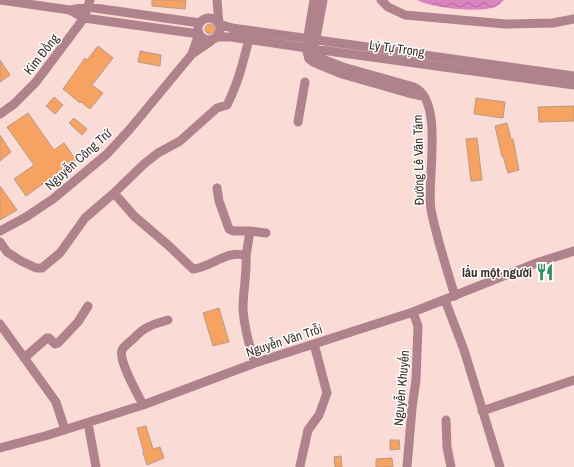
<svg xmlns="http://www.w3.org/2000/svg" width="574" height="467" viewBox="0 0 574 467" font-family="'Archivo Narrow',sans-serif">
	<style>
		.water { fill: url(#water-waves) }
		.building { fill: #f5a263; stroke: #b89b87 }
		.lines { fill: none; stroke-linecap: round; stroke-linejoin: round }
		.minor { stroke: #b0838c; stroke-width: 9 }
		.labels { text-anchor: middle; stroke-width: 3; stroke-linejoin: round; paint-order: stroke }
		.street-label { font-size: 13px; fill: #3a2c29; stroke: #fff }
		.poi-label { font-size: 13px; font-weight: bold; fill: #3a2c29; stroke: #fff; text-anchor: end }
	</style>
	<defs>
		<pattern id="water-waves" width="16" height="10" patternUnits="userSpaceOnUse"><rect width="16" height="10" fill="#da85bf"/><path d="M0 5q4-4 8 0t8 0" fill="none" stroke="#b26d9b"/></pattern>
	</defs>
	<rect width="100%" height="100%" fill="#fadbd5"/>
	<path class="water" d="M417 0H504C502 2 499 5 497 6 481 14 433 8 417 0Z"/>
	<path class="building" d="M152 0H186L185 9 152 6Z
		M205 29a5 5 0 1 1 10 0a5 5 0 1 1-10 0Z
		M98 46 113 58 92 85 103 93 90 109 81 102 80 103 63 89 85 58 87 60Z
		M140 51 161 55 160 66 138 62Z
		M0 60 10 75 0 82Z
		M54 97 63 105 55 114 46 106Z
		M476 98 505 102 503 118 474 114Z
		M574 106V121L539 122 538 107Z
		M28 113 54 150 64 143 76 160 26 196 14 179 34 165 7 127Z
		M74 118 87 129 82 135 69 123Z
		M507 123 511 139H513L519 170 508 173 503 156 502 157 495 126Z
		M0 135 11 152 0 161Z
		M477 138 482 180 471 181 466 139Z
		M0 186 17 210 0 220Z
		M219 308 229 342 213 346 203 313Z
		M146 426 153 449 160 447 164 458 147 465 143 453H144L137 428Z
		M390 440H399L400 449 390 450Z
		M341 456 342 467H335L334 457Z
		M392 458 393 467H376V459Z"/>
	<g class="lines">
		<path class="minor" d="M0 0 70 10 88 7 200 23
			M217 0 219 24 232 28 574 76
			M314 0 306 48 309 59 313 62 342 74 412 94 423 96
			M323 0 314 49 317 56 322 59 343 67 414 87C445 101 426 181 431 210 437 239 446 267 455 296
			M381 0 388 7 405 15 505 24 553 23 574 19
			M70 10 84 18 199 34 192 54
			M198 29a11 11 0 1 1 22 0a11 11 0 1 1-22 0Z
			M217 37H231L314 49 574 85
			M0 114 14 104 36 82 84 18 90 0
			M298 122 305 82
			M217 188 219 201 229 229 233 231H250
			M114 193 134 216 168 245 193 269C210 268 229 248 246 256 247 274 243 291 243 309 244 327 249 345 255 363
			M0 231 26 217 53 199 107 154 130 129 192 54 211 41
			M0 242 7 252 21 261 36 268H42L60 253 85 218 114 193 144 164 158 153 180 141 217 108 227 105C238 84 243 62 249 39
			M246 256 250 231 266 233
			M445 300 464 350 500 467
			M0 324 56 402 65 430
			M24 358 47 338H49L55 344 58 343 78 322 88 306
			M143 405C138 394 118 361 122 350 124 346 130 342 133 339 144 327 153 324 168 320
			M482 411 574 380
			M446 420 447 447 451 467
			M88 423 96 467
			M0 448 45 436 143 405 255 363 413 312 539 262 574 251
			M300 466 308 430 319 415 327 393 314 344
			M407 467 412 408 416 380 418 326 413 312"/>
	</g>
	<defs>
		<g id="restaurant-bare" transform="scale(1.38)"><path d="M-5-6h1v4h1v-4h1v4h1v-4h1v5L-1.5 .5V6h-2V.5L-5-1ZM5-6V6H3V1.5H1.5Q1.5-4 5-6Z" fill="#348e65" stroke="#fff" stroke-width="2.5" paint-order="stroke"/></g>
	</defs>
	<g fill-rule="evenodd">
		<use href="#restaurant-bare" x="545" y="272"/>
	</g>
	<g class="labels">
		<g class="street-label">
			<text transform="translate(397 48) rotate(8)" y="5">Lý Tự Trọng</text>
			<text transform="translate(41 54) rotate(-52)" y="5">Kim Đồng</text>
			<text transform="translate(78 159) rotate(-42)" y="5">Nguyễn Công Trứ</text>
			<text transform="translate(418 160) rotate(-91)" y="5">Đường Lê Văn Tám</text>
			<text transform="translate(284 340) rotate(-18)" y="5">Nguyễn Văn Trỗi</text>
			<text transform="translate(401 388) rotate(-85)" y="5">Nguyễn Khuyến</text>
		</g>
		<g class="poi-label">
			<text x="532" y="277">lẩu một người</text>
		</g>
	</g>
</svg>
